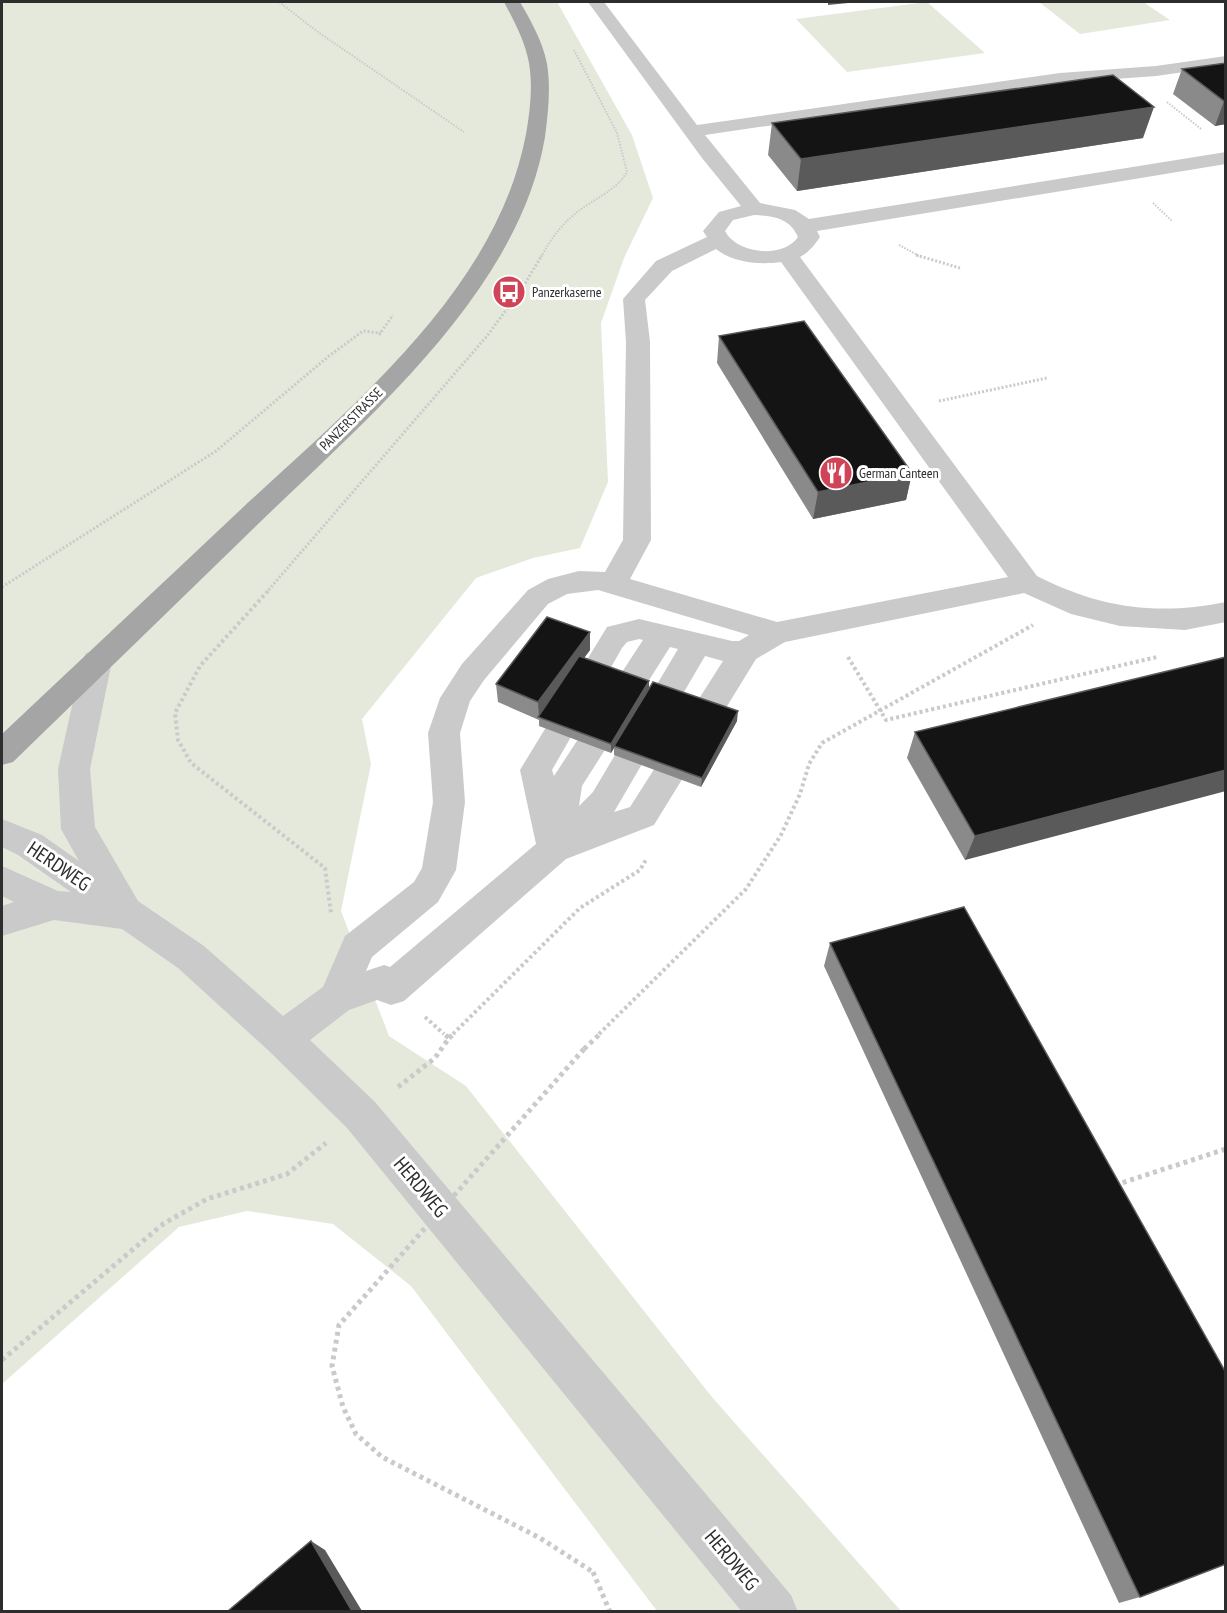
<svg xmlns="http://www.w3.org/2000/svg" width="1227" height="1613" viewBox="0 0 1227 1613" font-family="'PT Sans Narrow',sans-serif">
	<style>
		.green { fill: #e4e9dc }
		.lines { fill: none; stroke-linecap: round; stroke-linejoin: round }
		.path-far3 { stroke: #cacaca; stroke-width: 2; stroke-dasharray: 1.5 1.5; stroke-linecap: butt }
		.path-far2 { stroke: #cacaca; stroke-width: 3; stroke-dasharray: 2 2; stroke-linecap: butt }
		.path-far1 { stroke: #cacaca; stroke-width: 4; stroke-dasharray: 3 3; stroke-linecap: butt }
		.path { stroke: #cacaca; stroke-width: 5; stroke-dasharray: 4 4; stroke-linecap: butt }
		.minor { fill: #cacaca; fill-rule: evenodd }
		.major { fill: #a5a5a5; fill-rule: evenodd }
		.path-bridge { stroke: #cacaca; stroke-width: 5; stroke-dasharray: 4 4; stroke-linecap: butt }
		.wall { fill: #8a8a8a }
		.shaded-wall { fill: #5a5a5a }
		.building { fill: #141414; stroke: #5a5a5a; stroke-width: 1.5 }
		.labels { text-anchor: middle; stroke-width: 6; stroke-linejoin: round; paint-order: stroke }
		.far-poi-label { font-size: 14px; fill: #2d2d2d; stroke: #fff; text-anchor: start }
		.far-street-label { font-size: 14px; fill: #2d2d2d; stroke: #fff }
		.near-street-label { font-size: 20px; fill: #2d2d2d; stroke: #fff }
	</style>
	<rect width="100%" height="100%" fill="#fff"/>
	<path class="green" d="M2 2H557L632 135 653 198 624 258 601 323 608 482 580 548 533 558 476 578 362 719 371 764 341 911 389 1036 466 1086 712 1397 901 1611H657L411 1286 333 1224 247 1211 179 1227 2 1384Z
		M927 2 985 53 847 72 796 19Z
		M1032 2H1146V4L1170 20 1080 34 1039 2Z"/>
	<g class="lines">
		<path class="path-far3" d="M279 2 318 32 464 132
			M1167 102 1201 129
			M1153 203 1172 221
			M899 245 921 257
			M541 257C551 239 560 226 576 213 593 199 616 191 627 172L617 133 574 50"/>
		<path class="path-far2" d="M916 255 960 268
			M379 335 393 315
			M939 401 1047 378
			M2 587 216 451 329 356 363 331 381 333
			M266 593 487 336 523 287 542 255"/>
		<path class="path-far1" d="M268 591 200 666 175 713 178 740 191 763 325 868 331 913
			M848 657 886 720 1157 657
			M425 1017 444 1034
			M453 1034 580 908 640 870 647 858
			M599 1034 746 889 781 835 800 794 809 764 822 743 1033 625"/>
		<path class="path" d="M449 1038 455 1033
			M584 1049 601 1033
			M398 1087 435 1058 449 1038 443 1033
			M1115 1185 1226 1149
			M2 1360 163 1224 207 1199 287 1174 326 1143
			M593 1572 610 1612"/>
		<path class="minor" d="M588 2H604L697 125 1060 73 1156 66 1226 56V66L1156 76 1060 83 705 135 760 203 795 210 809 219 1226 152V164L817 231 820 237C814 246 809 252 800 257L1037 576C1100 608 1156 616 1226 602V622L1185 630 1120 626 1071 614 1024 593 785 642 756 659 654 825 566 859 404 1001 391 1005 377 1000 349 1010 310 1040 375 1102 791 1595 798 1612H742L347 1128 269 1051 178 968 122 929 54 920 2 936V906L14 902 2 896V866L58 891 71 892 18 855 2 847V819L42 835 79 861 61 829 58 769 82 661 86 653 97 650 108 653 112 661 90 769 95 827 138 901 204 946 283 1016 323 987 345 936 414 882 422 868 433 802 428 733 440 698 462 664 528 590 548 579 579 571 605 572 623 540 626 342 623 299 656 261 707 237 703 231 719 212 741 206 702 158ZM754 215C773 216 790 218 798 237 783 259 737 254 725 231L733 220ZM716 249C733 263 761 265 781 262L1008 577 777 622 630 579 651 540 650 342 645 300 672 271ZM598 590 749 635 739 641H732L639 619 607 627 520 770 536 844 390 967 384 965 366 971 372 957 438 902 456 870 465 802 460 733 470 701 484 680 548 604 567 594ZM639 639 643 640 554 776 552 770 622 648 627 642ZM670 647 678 649 593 792 579 806 582 786ZM705 656 723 661 630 807 614 812Z"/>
		<path class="major" d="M504 2H520C531 21 543 42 547 64 551 88 548 113 545 137 519 293 364 421 255 527 175 605 94 683 13 762L2 765V734C80 660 159 587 237 513 348 409 497 291 526 134 530 111 533 87 529 63 525 41 514 21 504 2Z"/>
		<path class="path-bridge" d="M584 1049 339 1325 332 1366 343 1407 356 1434 382 1457 540 1538 593 1572"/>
	</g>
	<path class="wall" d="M1226 63V124L1215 126 1173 94 1182 69Z
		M772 123 1143 138 797 191 768 155Z
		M719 336 912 473 906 500 813 519 717 363Z
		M590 632V650L584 658 649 688 737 721 701 787 614 755V748L611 753 539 726V720L498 702 496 684Z
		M1226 657 965 860 907 758 915 732Z
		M830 943 1140 1597 1119 1603 824 966Z"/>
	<path class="shaded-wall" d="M828 2H858L828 5Z
		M1226 100V124L1215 126 1224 101Z
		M1154 107 1143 138 797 191 801 159Z
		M912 473 906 500 813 519 818 492Z
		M590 632V650L540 717H539L538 702Z
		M649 681V690L614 746V748L611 753V744Z
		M738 711 737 721 701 787 702 778Z
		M1226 770V791L965 860 975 836Z
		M311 1541 325 1550 362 1611H352Z"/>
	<path class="building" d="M1226 63V100L1224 101 1182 69Z
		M1113 75 1154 107 801 159 772 123Z
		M804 321 912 473 818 492 719 336Z
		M547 617 590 632 538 702 496 684Z
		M579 656 649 681 611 744 538 717Z
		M1226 657V770L975 836 915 732Z
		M653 682 738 711 702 778 614 746Z
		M964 907 1226 1373V1564L1140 1597 830 943Z
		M311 1541 352 1611H228Z"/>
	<defs>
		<g id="bus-disc" transform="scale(1.725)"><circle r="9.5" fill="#d04457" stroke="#fff"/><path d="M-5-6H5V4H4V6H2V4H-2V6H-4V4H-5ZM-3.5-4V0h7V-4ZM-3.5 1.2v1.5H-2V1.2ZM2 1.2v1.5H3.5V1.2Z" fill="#fff"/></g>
		<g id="restaurant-disc" transform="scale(1.725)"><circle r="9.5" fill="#d04457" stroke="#fff"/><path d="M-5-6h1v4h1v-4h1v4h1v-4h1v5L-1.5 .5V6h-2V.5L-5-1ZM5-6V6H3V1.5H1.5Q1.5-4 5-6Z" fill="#fff"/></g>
	</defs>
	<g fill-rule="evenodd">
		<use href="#bus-disc" x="509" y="292"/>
		<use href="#restaurant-disc" x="836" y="473"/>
	</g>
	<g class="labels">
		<g class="far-poi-label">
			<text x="532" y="297">Panzerkaserne</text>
			<text x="859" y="478">German Canteen</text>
		</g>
		<g class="far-street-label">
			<text transform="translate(351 419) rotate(-45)" y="5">PANZERSTRASSE</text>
		</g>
		<g class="near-street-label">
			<text transform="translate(59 866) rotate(34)" y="7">HERDWEG</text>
			<text transform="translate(421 1187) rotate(50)" y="7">HERDWEG</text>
			<text transform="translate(732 1560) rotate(50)" y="7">HERDWEG</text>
		</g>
	</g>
	<rect width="1227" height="1613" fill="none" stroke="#2d2d2d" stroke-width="6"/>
</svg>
